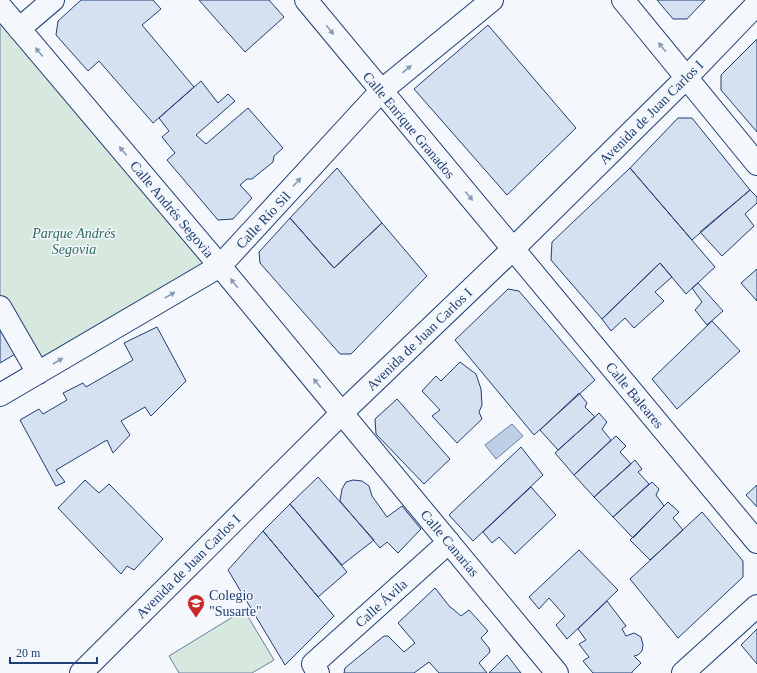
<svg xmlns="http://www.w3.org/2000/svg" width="757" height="673" viewBox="0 0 757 673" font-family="'Times New Roman',serif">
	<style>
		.green { fill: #d7e8df; stroke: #687fa3 }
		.water { fill: #bed0e5; stroke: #687fa3 }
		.building { fill: #d5e0f0; stroke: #1d3f73 }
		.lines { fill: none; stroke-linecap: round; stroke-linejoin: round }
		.minor-casing { stroke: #1d3f73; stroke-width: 24 }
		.minor { stroke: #f4f7fb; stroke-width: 22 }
		.oneway { fill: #889bb7 }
		.labels { text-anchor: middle; stroke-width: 3; stroke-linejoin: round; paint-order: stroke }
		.street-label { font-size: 14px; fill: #1d3f73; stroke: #f4f7fb }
		.park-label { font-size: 14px; font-style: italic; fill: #2c6c60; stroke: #f4f7fb }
		.poi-label { font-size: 14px; fill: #1d3f73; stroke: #f4f7fb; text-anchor: start }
	</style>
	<rect width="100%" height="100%" fill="#f4f7fb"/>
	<path class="green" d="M0 6 220 266 38 373 0 307Z
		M244 610 274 660 252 673H179L169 656Z"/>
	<path class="water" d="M512 424 523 436 496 459 485 445Z"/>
	<path class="building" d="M81 0H153L161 9 142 25 194 87 153 123 99 61 88 71 56 35 58 21Z
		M199 0H269L284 17 245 52Z
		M657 0H705L687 19H673Z
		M488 25 576 128 507 195 414 89Z
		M757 39V132L721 90V75Z
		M201 81 218 103 228 94 235 101 196 135 206 144 248 108 283 148 274 156 273 162 252 179H247L240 185 252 198 233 219 218 220 167 160 175 153 162 137 169 131 159 118Z
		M678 118H692L750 190 692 240 630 168Z
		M337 168 382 223 334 268 290 218Z
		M630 168 715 267 686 294 660 263 602 319 551 260 552 242Z
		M750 190 757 197V203L745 214 754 226 722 256 700 232Z
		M290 218 334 268 382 223 427 276 351 354H340L260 263 259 252Z
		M660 263 672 277 655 292 664 301 634 328 625 318 611 331 602 319Z
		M757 269V301L741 283Z
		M698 283 723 311 707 325 695 310 702 302 692 288Z
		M508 289 519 291 595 380 534 435 455 340Z
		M712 321 740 351 677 409 652 379Z
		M0 323 17 353 0 363Z
		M157 327 186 381 151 416 145 407 121 421 130 435 113 453 107 440 56 470 65 482 56 486 20 420 39 409 43 414 67 400 63 393 83 383 86 387 133 360 124 343Z
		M460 362 476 374 481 389 482 405 479 412 482 419 457 443 432 416 440 410 422 391 436 376 441 381Z
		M579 393 587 403 585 407 595 417 558 450 540 430Z
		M397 399 450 459 424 484 376 434 375 419Z
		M599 413 607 422 602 429 611 440 574 475 555 453Z
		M616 436 626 446 620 452 631 464 594 497 574 475Z
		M521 447 543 475 473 541 449 515Z
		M635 460 642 469 638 472 649 484 613 517 594 497Z
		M318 477 374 540 342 565 290 504Z
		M85 480 99 493 109 484 163 539 134 570 127 566 121 574 58 508Z
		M353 480 362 481 369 486 372 496 387 517 402 506 421 529 398 553 387 542 380 548 340 501 342 489 346 482Z
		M652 482 659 489 656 495 664 506 633 538 613 517Z
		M757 485V507L746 495Z
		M531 487 556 515 515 554 499 537 492 543 483 532Z
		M668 502 679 512 673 518 683 530 650 560 630 540Z
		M290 504 347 572 318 597 263 531Z
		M702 512 743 561V577L678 638 630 579Z
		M263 531 334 616 285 665 228 570Z
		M579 550 618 590 567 639 556 625 565 616 549 598 539 609 529 597Z
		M435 588 450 607 453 609 461 616 469 610 488 631 481 638 489 648 490 652 479 663 487 673H439L429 662 414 673H344L345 668 384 636H388L404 652 415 643 398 623Z
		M607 601 626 626 622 629 626 636 634 633 641 637 643 645 642 651 638 655 634 656 641 663 632 672V673H593L583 661 589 657 579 644 586 640 578 629Z
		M757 629V664L741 645Z
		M507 655 521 673H489Z"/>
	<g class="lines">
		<g class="minor-casing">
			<path id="minor" d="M306 0 757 542
				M623 0 757 164
				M0 6 220 266 557 673
				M19 29 53 0
				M0 307 38 373
				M0 395 220 266 381 91 492 0
				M81 673 348 407 513 249 686 78 757 4
				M318 673 313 664 449 542
				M683 673 757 606"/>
		</g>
		<use href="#minor" class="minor"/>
	</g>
	<defs><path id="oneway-solid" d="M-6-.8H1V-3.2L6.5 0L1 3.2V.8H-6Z"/></defs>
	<g class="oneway">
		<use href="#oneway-solid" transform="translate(330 30) rotate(51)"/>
		<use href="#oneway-solid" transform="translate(662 47) rotate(-129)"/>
		<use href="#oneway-solid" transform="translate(39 52) rotate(-130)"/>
		<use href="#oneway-solid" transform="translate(407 69) rotate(-39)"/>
		<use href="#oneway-solid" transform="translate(123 151) rotate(-130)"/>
		<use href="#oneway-solid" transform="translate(297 182) rotate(-47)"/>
		<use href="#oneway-solid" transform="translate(469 196) rotate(50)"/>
		<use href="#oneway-solid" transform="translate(234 283) rotate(-129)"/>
		<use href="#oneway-solid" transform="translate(170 295) rotate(-30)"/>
		<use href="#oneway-solid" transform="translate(58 361) rotate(-30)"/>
		<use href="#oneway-solid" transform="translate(317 383) rotate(-129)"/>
	</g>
	<defs>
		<g id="school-pin" transform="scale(0.9)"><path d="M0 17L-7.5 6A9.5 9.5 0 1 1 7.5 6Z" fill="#c62828" stroke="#f4f7fb"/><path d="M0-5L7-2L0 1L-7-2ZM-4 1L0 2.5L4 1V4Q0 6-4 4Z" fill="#fff"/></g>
	</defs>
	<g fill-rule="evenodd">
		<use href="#school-pin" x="196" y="603"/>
	</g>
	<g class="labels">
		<g class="street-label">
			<text transform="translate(651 112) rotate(-45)" y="5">Avenida de Juan Carlos I</text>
			<text transform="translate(409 125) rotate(50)" y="5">Calle Enrique Granados</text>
			<text transform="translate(172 209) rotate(50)" y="5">Calle Andrés Segovia</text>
			<text transform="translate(263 220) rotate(-47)" y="5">Calle Río Sil</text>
			<text transform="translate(419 339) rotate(-44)" y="5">Avenida de Juan Carlos I</text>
			<text transform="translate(635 395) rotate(50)" y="5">Calle Baleares</text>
			<text transform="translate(450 543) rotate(50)" y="5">Calle Canarias</text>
			<text transform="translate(188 566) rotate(-45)" y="5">Avenida de Juan Carlos I</text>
			<text transform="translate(381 603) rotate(-42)" y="5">Calle Ávila</text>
		</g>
		<g class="park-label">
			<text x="74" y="238">Parque Andrés<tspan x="74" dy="16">Segovia</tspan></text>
		</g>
		<g class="poi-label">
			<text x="209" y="600">Colegio<tspan x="209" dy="16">"Susarte"</tspan></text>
		</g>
	</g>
	<path d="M10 657v6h87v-6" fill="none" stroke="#1d3f73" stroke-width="2"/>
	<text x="16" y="657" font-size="12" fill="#1d3f73" stroke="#f4f7fb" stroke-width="3" paint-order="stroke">20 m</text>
</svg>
